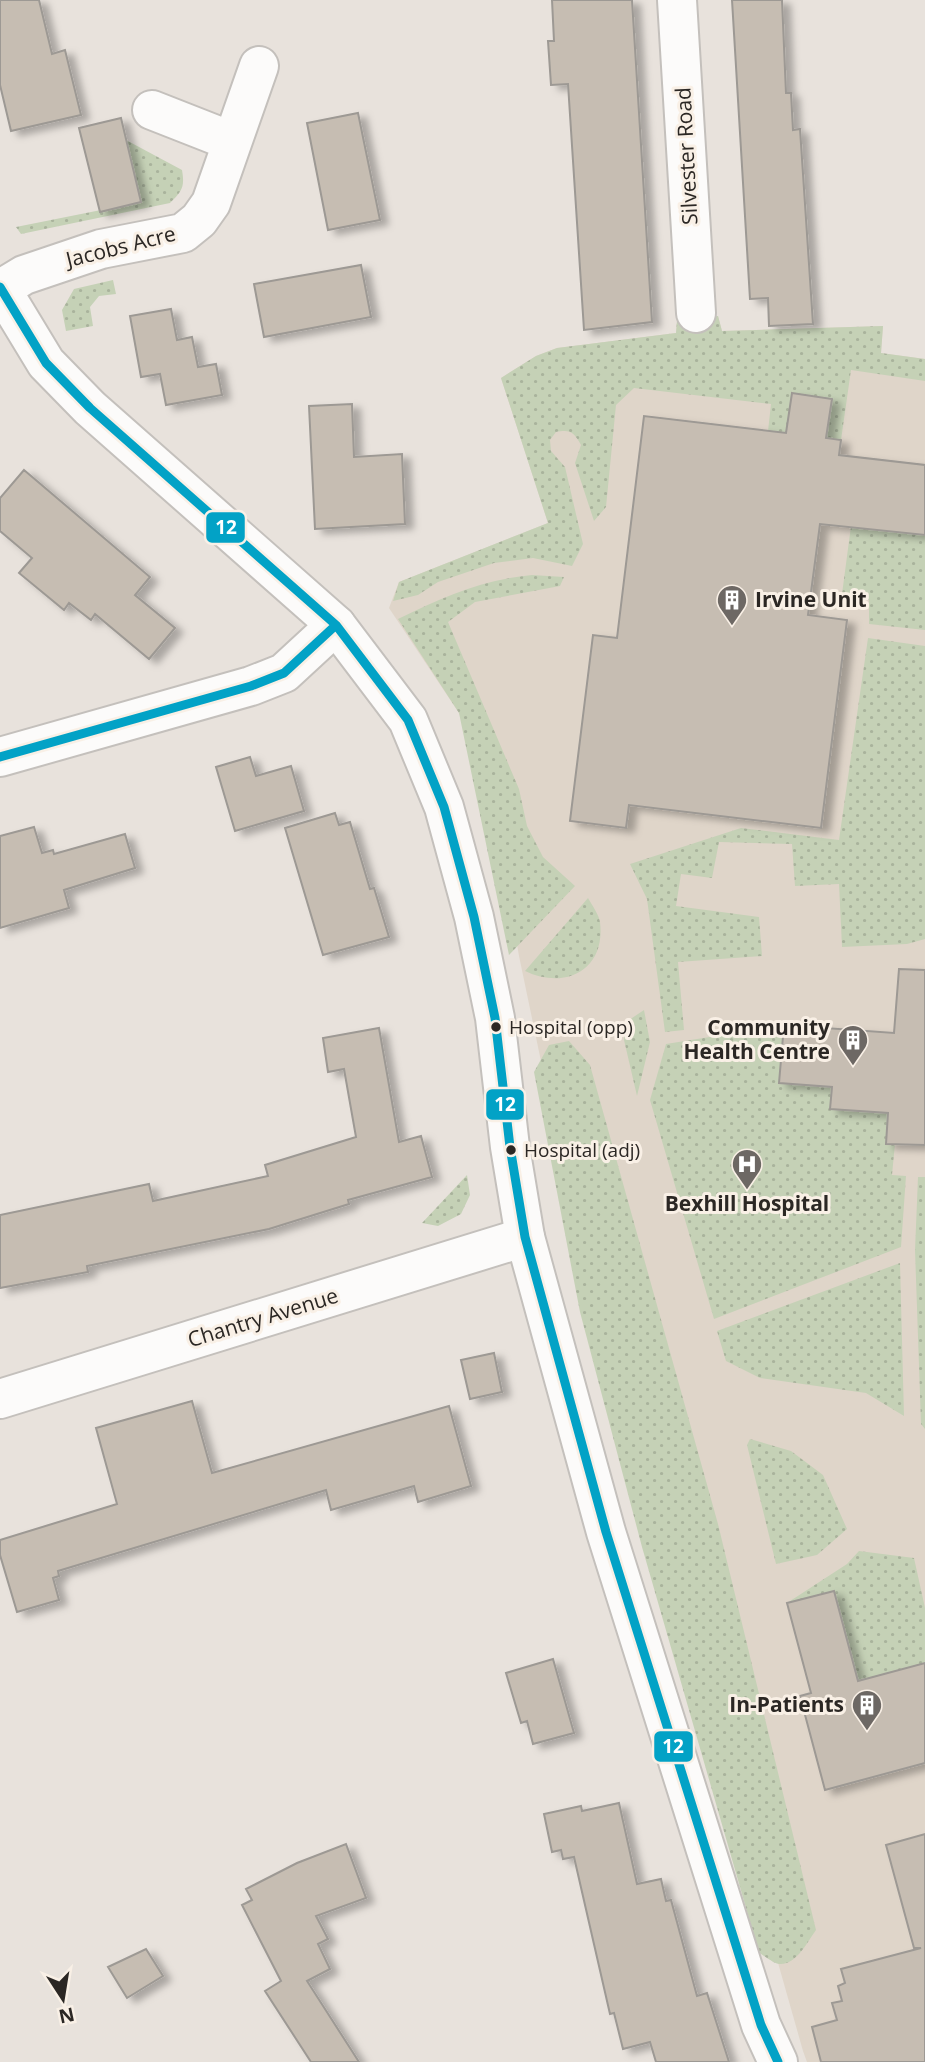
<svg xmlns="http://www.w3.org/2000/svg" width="925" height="2062" viewBox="0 0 925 2062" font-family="'Open Sans',sans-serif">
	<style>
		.built { fill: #dfd5c9 }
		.grass { fill: url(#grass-dots) }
		.building { fill: #c6bdb2; stroke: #9d9994; stroke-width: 2; filter: url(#shadow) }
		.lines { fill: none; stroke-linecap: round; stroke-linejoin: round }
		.street-casing { stroke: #c4c0bc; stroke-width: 42 }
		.secondary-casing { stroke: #c4c0bc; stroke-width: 42 }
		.street { stroke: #fcfbfa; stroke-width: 38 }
		.secondary { stroke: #fcfbfa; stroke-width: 38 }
		.bus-1-casing { stroke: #f9f0e6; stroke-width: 14 }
		.bus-1 { stroke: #02a2c6; stroke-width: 9 }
		.bus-dot { fill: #2b2724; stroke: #f9f0e6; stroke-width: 2.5 }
		.labels { text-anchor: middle; stroke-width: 6; stroke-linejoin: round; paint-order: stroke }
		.bus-label { font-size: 19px; fill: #2b2724; stroke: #f9f0e6; text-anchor: start }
		.street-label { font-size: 21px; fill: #2b2724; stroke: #f9f0e6 }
		.poi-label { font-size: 21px; font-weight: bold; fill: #2b2724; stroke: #f9f0e6; text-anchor: end }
		.line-badge { stroke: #f9f0e6; stroke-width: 2.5 }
		.badge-label { font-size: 19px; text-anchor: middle; font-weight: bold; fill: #fff }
	</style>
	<defs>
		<pattern id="grass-dots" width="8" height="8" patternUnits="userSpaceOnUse" patternTransform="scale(1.75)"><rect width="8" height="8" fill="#c5d1b6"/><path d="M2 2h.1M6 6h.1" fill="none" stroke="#a9b39c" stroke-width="1.8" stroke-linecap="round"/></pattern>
		<filter id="shadow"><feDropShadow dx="8" dy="4.5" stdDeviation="3.5" flood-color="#0004"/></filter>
	</defs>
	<rect width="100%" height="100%" fill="#e8e2dc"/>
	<path class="built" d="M718 316 722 331 883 326 881 353 925 359V2062H807L803 2051 593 1310 519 956 489 783 459 713 389 608 399 582 548 523 501 378 536 356 557 348 676 333 677 321Z"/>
	<path class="grass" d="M126 140 182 170C185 187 182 191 170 203L21 234 16 227 141 202Z
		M113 280 116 294 99 296 90 307 93 326 66 331 62 310 74 289Z
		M718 316 722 331 883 326 881 353 925 359V381L851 370 841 440 768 431 771 404 634 388 616 405 606 507 594 521 575 463 581 445C574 432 570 429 556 432L550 440 551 451 565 467 583 544 572 566 533 558 494 563 438 582 418 595 393 601 399 582 548 523 501 378 536 356 557 348 676 333 677 321Z
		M851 526 925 535V630L869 624V600L842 594Z
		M532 575 564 577 560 586 475 602 448 622 519 789 527 826 543 857 575 886 509 955 459 713 398 619C443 597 481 580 532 575Z
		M868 638 925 646V939L907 944 842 947 839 884 795 886 792 844 719 842 712 878 681 874 676 906 759 917 762 956 678 962 684 1030 665 1032 647 899 630 864 741 828 839 840Z
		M588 898C592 905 599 915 600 922 606 971 564 990 525 971Z
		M644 1010 650 1042 637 1096 624 1040 626 1022Z
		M784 1025 779 1083 832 1087 830 1108 889 1092 886 1143 895 1144 892 1175 906 1176 901 1247 714 1319 650 1100 666 1044Z
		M569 1041 590 1065 718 1524 816 1930C808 1941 796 1966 779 1964 773 1963 765 1956 759 1953L642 1547 580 1312 534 1072 549 1045Z
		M467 1175 470 1195 461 1214 438 1226 422 1223Z
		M918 1177H925V1429L921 1424 915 1250Z
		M900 1263 904 1416 866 1393 760 1378 726 1361 717 1331Z
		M750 1439 791 1451 823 1475 847 1529 817 1555 776 1564 747 1445Z
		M859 1551 914 1558 925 1608V1663L858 1681 834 1591 787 1603 847 1564Z"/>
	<path class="building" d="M0 0H39L52 54 65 50 81 115 11 131 0 85Z
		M552 0H632L652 322 584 330 568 84 551 85 548 41H554Z
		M732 0H782L786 93H791L793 130 800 129 813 324 769 326 768 298 750 299Z
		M358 113 380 220 328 230 307 123Z
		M121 118 141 202 100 212 79 128Z
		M361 265 371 317 264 337 254 284Z
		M171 309 177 340 192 337 198 367 216 364 222 395 166 405 160 374 141 377 130 316Z
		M792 393 832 399 826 438 841 440 839 455 925 465V535L820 524 808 615 847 620 821 828 629 805 626 828 570 821 593 635 617 638 644 416 786 433Z
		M352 404 354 457 402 454 405 524 315 529 309 406Z
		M24 470 150 577 135 595 175 628 149 659 95 614 91 620 69 603 64 610 19 573 32 558 0 531V498Z
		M250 757 256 776 291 766 304 811 235 831 216 767Z
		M335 813 339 825 350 822 370 889 374 888 389 937 323 955 285 828Z
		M34 827 42 853 53 850 54 854 125 834 135 868 64 890 69 908 0 928V836Z
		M899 969 925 970V1145L886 1144 888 1113 830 1109 832 1087 779 1083 784 1025 894 1033Z
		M379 1028 399 1142 421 1136 432 1177 348 1200 349 1204 269 1229 87 1266 88 1272 0 1288V1215L149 1184 153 1201 268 1176 265 1165 356 1137 344 1069 328 1072 323 1038Z
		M494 1353 502 1392 470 1399 461 1360Z
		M192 1401 212 1473 449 1406 471 1486 418 1502 414 1486 331 1510 326 1490 58 1571 59 1576 53 1578 59 1600 17 1612 0 1555V1540L117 1504 96 1428Z
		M834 1591 858 1681 925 1663V1763L825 1790 800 1696 811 1693 787 1603Z
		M553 1659 574 1733 533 1744 527 1721 521 1723 506 1673Z
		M619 1803 637 1884 661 1879 666 1901 671 1900 697 1996 707 1993 729 2062H656L650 2042 623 2049 614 2013 610 2014 574 1857 563 1859 561 1850 552 1852 544 1814 581 1806 582 1811Z
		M925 1834V2062H821L812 2027 837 2020 832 2003 842 2001 838 1986 845 1983 841 1969 921 1948H914L886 1845Z
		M346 1844 366 1898 316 1916 328 1939 318 1944 330 1969 307 1981 359 2062H311L265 1991 281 1981 242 1905 252 1900 246 1889 297 1863Z
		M146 1949 163 1976 127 1998 108 1967Z"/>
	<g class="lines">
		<g class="street-casing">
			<path id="street" d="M677 0 696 313
				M152 110 231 141
				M1 289 24 275 101 249 183 233 199 220 211 203 259 66
				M0 757 251 686 284 673 336 625
				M0 1399 525 1237"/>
		</g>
		<g class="secondary-casing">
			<path id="secondary" d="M0 287 46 363 90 408 336 625 408 720 444 807 474 917 495 1018 510 1147 525 1237 606 1532 761 2025 778 2062"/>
		</g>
		<use href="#street" class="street"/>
		<use href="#secondary" class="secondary"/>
		<g class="bus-1-casing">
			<path id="bus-1" d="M0 287 46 363 90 408 336 625 408 720 444 807 474 917 495 1018 510 1147 525 1237 606 1532 761 2025 778 2062
				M0 757 251 686 284 673 336 625"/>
		</g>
		<use href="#bus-1" class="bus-1"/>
	</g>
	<defs>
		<g id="building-pin" transform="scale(1.575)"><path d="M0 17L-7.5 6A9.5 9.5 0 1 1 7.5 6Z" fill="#6d6864" stroke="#f9f0e6"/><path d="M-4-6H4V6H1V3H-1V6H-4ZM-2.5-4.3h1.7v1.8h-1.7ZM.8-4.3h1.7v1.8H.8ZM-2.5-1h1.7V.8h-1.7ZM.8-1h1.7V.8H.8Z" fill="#fff"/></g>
		<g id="hospital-pin" transform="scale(1.575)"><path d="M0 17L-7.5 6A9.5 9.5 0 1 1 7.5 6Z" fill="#6d6864" stroke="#f9f0e6"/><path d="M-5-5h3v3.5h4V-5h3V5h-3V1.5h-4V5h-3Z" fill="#fff"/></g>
	</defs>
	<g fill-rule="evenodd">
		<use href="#building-pin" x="732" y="600"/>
		<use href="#building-pin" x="853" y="1040"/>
		<use href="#hospital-pin" x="747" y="1164"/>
		<use href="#building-pin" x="867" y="1705"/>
	</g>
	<g class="bus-dot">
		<circle cx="496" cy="1027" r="6"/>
		<circle cx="511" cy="1150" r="6"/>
	</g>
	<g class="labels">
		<g class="bus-label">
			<text x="509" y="1034">Hospital (opp)</text>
			<text x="524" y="1157">Hospital (adj)</text>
		</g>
		<g class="street-label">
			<text transform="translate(687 156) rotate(-93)" y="7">Silvester Road</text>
			<text transform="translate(121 247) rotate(-14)" y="7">Jacobs Acre</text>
			<text transform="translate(263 1318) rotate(-17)" y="7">Chantry Avenue</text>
		</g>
		<g class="poi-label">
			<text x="755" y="607" text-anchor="start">Irvine Unit</text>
			<text x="830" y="1035">Community<tspan x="830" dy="24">Health Centre</tspan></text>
			<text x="747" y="1211" text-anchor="middle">Bexhill Hospital</text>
			<text x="844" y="1712">In-Patients</text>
		</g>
	</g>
	<g class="line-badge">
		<rect x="205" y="511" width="41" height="33" rx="7" fill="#02a2c6"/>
		<rect x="485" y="1088" width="40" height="33" rx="7" fill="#02a2c6"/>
		<rect x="653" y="1730" width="41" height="33" rx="7" fill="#02a2c6"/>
	</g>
	<g class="badge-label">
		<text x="226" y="534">12</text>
		<text x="505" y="1111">12</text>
		<text x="673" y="1753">12</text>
	</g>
	<g transform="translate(63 1999) rotate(168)" stroke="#f9f0e6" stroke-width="5" paint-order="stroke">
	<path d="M0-5L12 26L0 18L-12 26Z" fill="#2b2724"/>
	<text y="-10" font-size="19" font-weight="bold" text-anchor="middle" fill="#2b2724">N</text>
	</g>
</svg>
